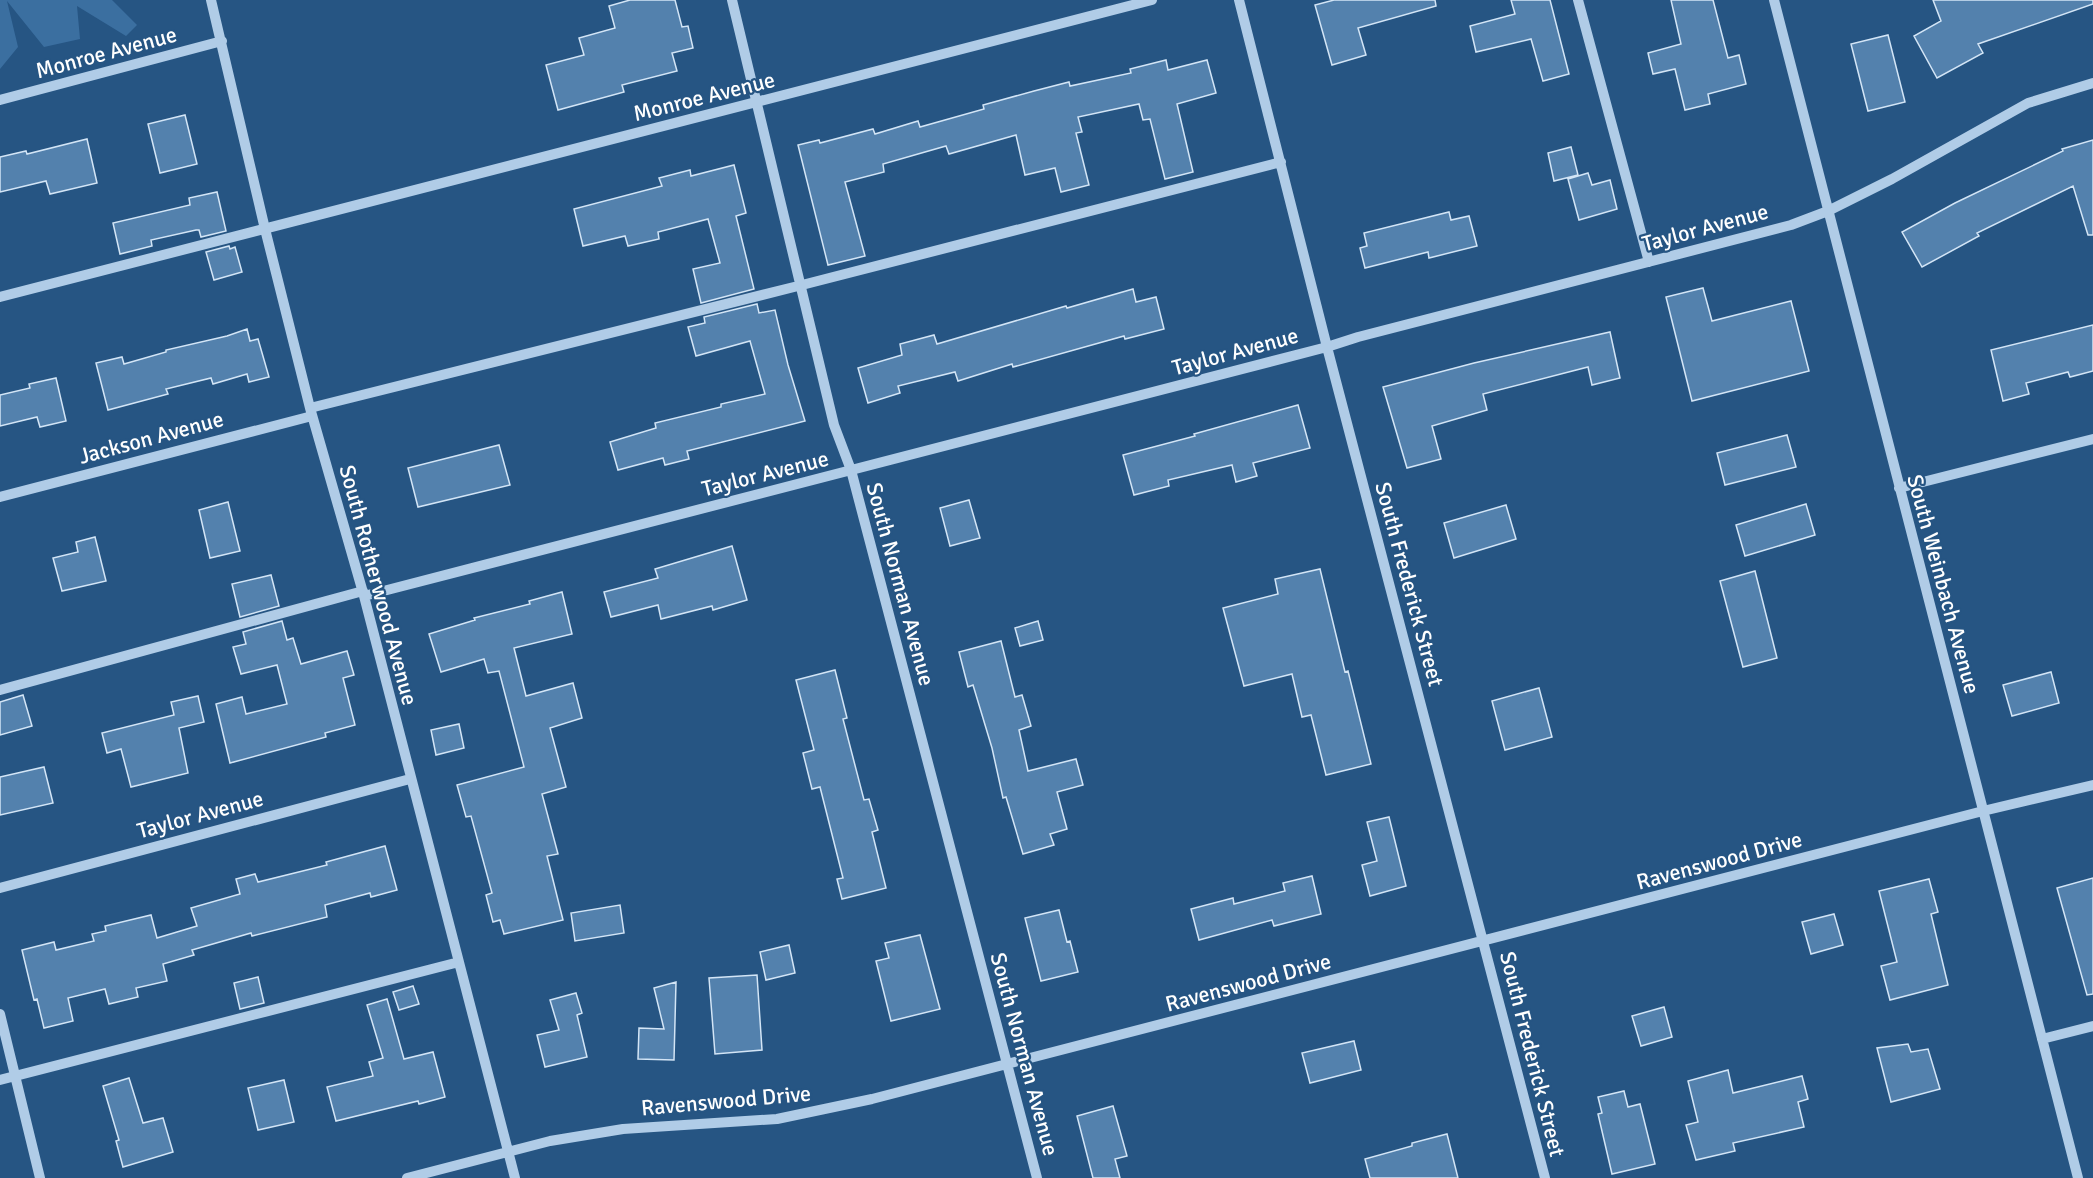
<svg xmlns="http://www.w3.org/2000/svg" width="2093" height="1178" viewBox="0 0 2093 1178" font-family="Signika,sans-serif">
	<style>
		.green { fill: #3b6fa0 }
		.building { fill: #5381ad; stroke: #d3e5f6; stroke-width: 1.5 }
		.lines { fill: none; stroke-linecap: round; stroke-linejoin: round }
		.minor { stroke: #b0cce7; stroke-width: 10 }
		.labels { text-anchor: middle; stroke-width: 4.5; stroke-linejoin: round; paint-order: stroke }
		.street-label { font-size: 22px; fill: #fff; stroke: #265583 }
	</style>
	<rect width="100%" height="100%" fill="#265583"/>
	<path class="green" d="M0 0H112L137 25 126 36 77 6 80 39 44 47 7 1 18 47 0 69Z"/>
	<path class="building" d="M630 0H675L682 27 688 26 693 48 672 53 677 71 622 85 624 92 558 110 546 65 584 55 579 38 615 28 609 6Z
		M1334 0H1435L1436 6 1358 28 1366 55 1332 65 1315 5Z
		M1511 0H1550L1569 74 1543 81 1531 39 1476 52 1470 26 1515 14Z
		M1671 0H1713L1728 58 1739 55 1746 84 1708 94 1710 104 1685 110 1675 69 1653 74 1648 53 1681 44Z
		M1933 0H2093V4L1978 44 1983 53 1937 78 1914 36 1941 21Z
		M1888 35 1905 102 1868 111 1851 44Z
		M1166 60 1168 70 1207 60 1216 93 1177 104 1193 172 1165 179 1150 119 1143 120 1139 104 1078 117 1082 132 1076 133 1089 185 1061 192 1055 168 1025 175 1016 135 949 154 946 146 883 164 884 172 845 182 865 256 828 265 798 145 819 140 820 143 873 129 875 134 918 121 920 127 984 109 983 105 1034 91 1069 82 1070 86 1131 73 1130 69Z
		M185 115 197 164 160 173 148 124Z
		M87 139 97 183 50 194 46 181 0 192V157L26 151 27 154Z
		M2093 140V235H2088L2073 186 1977 233 1979 236 1922 267 1902 232 1955 203 2063 151 2062 149Z
		M1571 147 1578 175 1554 181 1548 153Z
		M734 165 746 213 736 216 754 289 701 303 693 269 720 263 708 219 658 232 659 239 628 246 625 236 583 246 574 209 662 186 659 178 690 170 691 176Z
		M1588 173 1592 185 1610 180 1617 209 1579 220 1568 179Z
		M217 192 226 231 201 237 199 230H196L151 240 152 246 120 254 113 223 190 205 189 198Z
		M1449 212 1451 220 1469 216 1477 246 1429 258 1428 252 1365 268 1360 248 1367 246 1364 233Z
		M229 246 230 249 235 247 242 272 214 280 206 252Z
		M1703 288 1712 321 1791 301 1809 371 1692 401 1666 297Z
		M1133 289 1136 302 1156 297 1164 329 1125 339 1124 336 1013 367 1012 364 958 381 955 372 898 386 900 393 868 403 858 368 902 355 900 344 934 335 937 344 1066 306 1067 308Z
		M757 304 759 313 775 310 788 365 805 421 687 451 689 459 665 465 663 458 618 470 610 442 656 428 655 423 721 407V404L765 394 750 341 696 356 688 327 705 323 704 317Z
		M2093 325V371L2070 377 2068 372 2026 383 2029 394 2003 401 1991 350Z
		M247 329 250 341 258 339 269 377 249 382 247 374 213 384 211 378 166 389 168 394 108 410 96 363 122 357 124 364 166 352V350L227 336Z
		M1610 332 1620 378 1592 385 1588 367 1483 394 1487 410 1432 426 1441 459 1407 468 1383 387 1474 363Z
		M56 378 66 421 40 427 37 417 0 426V395L30 388 29 384Z
		M1298 405 1310 448 1253 463 1257 476 1236 482 1232 465 1168 480 1169 486 1134 495 1123 455 1195 436 1194 434Z
		M1787 435 1796 467 1725 485 1717 453Z
		M499 445 510 485 418 507 408 468Z
		M969 500 980 538 950 546 940 508Z
		M228 502 240 551 210 558 199 510Z
		M1806 504 1815 535 1745 556 1736 525Z
		M1506 505 1516 539 1454 558 1444 523Z
		M95 537 106 581 62 591 53 558 78 552 76 542Z
		M732 546 747 600 713 610 712 606 661 619 658 605 611 617 604 592 658 578 655 569Z
		M1320 569 1345 672 1348 671 1371 764 1326 775 1311 715 1302 717 1292 674 1244 686 1223 608 1278 594 1275 579Z
		M1755 571 1777 658 1743 667 1720 581Z
		M271 575 279 606 240 617 232 584Z
		M562 592 572 634 514 648 526 696 573 683 582 718 550 728 566 787 542 794 558 854 547 856 563 920 504 934 500 920 493 922 486 895 492 893 471 816 466 817 457 785 524 767 499 671 488 673 484 659 441 672 429 634 475 620 474 618 530 604 529 601Z
		M282 621 287 640 293 638 301 664 347 651 354 675 343 678 355 725 325 733 326 737 230 763 216 704 242 697 246 714 287 704 277 665 241 674 233 647 246 644 243 632Z
		M1038 621 1043 640 1020 646 1015 628Z
		M1001 641 1015 697 1022 695 1031 726 1019 730 1028 771 1076 759 1083 785 1057 792 1067 829 1050 834 1054 845 1023 854 1006 797 1003 798 992 748 973 685 968 687 959 652Z
		M835 670 847 718 843 719 864 800 869 799 878 830 872 832 886 888 842 899 837 879 843 878 820 787 812 789 803 753 814 750 796 680Z
		M2051 672 2059 703 2012 716 2003 685Z
		M1539 688 1552 737 1505 750 1492 701Z
		M23 695 32 726 0 735V702Z
		M198 696 204 722 179 728 188 773 131 787 121 749 107 753 102 733 174 715 171 702Z
		M459 724 464 748 436 755 431 730Z
		M44 767 53 803 0 815V777Z
		M1389 817 1406 886 1370 896 1362 865 1377 861 1367 822Z
		M385 846 397 890 371 897 370 893 325 905 327 917 252 936 251 933 192 950 194 955 163 964 167 981 136 988 138 997 109 1004 105 989 68 998 73 1021 44 1028 37 999 34 1000 22 950 54 942 56 950 94 941 92 934 106 931 105 926 151 915 157 938 197 926 191 908 240 894 236 879 255 874 258 882 327 865 326 862Z
		M1312 876 1321 914 1274 926 1272 920 1199 940 1191 909 1233 898 1234 904 1285 891 1283 883Z
		M2093 878V994L2087 995 2057 888Z
		M1929 879 1938 912 1931 914 1948 985 1890 1000 1881 966 1897 962 1879 891Z
		M620 905 624 933 575 941 571 913Z
		M1059 910 1067 942 1070 941 1078 972 1041 981 1025 918Z
		M1834 914 1843 945 1811 954 1802 922Z
		M920 935 940 1009 891 1021 876 961 889 958 885 943Z
		M789 945 795 973 766 980 760 952Z
		M757 975 762 1050 715 1054 709 978Z
		M258 977 264 1003 240 1009 234 983Z
		M676 982 674 1060 638 1059 639 1028 664 1029 654 988Z
		M413 986 419 1004 399 1010 393 992Z
		M576 993 582 1013 577 1015 587 1057 545 1067 537 1035 559 1030 550 1000Z
		M387 999 404 1059 433 1052 445 1097 419 1104 418 1101 336 1121 327 1087 373 1076 369 1062 383 1058 367 1005Z
		M1664 1007 1672 1037 1641 1046 1632 1016Z
		M1354 1041 1361 1070 1310 1083 1302 1053Z
		M1908 1044 1911 1052 1928 1049 1940 1089 1891 1102 1877 1048Z
		M1728 1070 1733 1093 1802 1076 1808 1099 1798 1102 1804 1127 1733 1143 1735 1151 1696 1160 1686 1125 1698 1122 1688 1081Z
		M129 1078 143 1123 163 1118 173 1152 123 1167 116 1141 119 1140 103 1086Z
		M284 1080 294 1122 258 1130 248 1088Z
		M1624 1091 1628 1107 1640 1104 1655 1164 1612 1174 1598 1114 1602 1113 1598 1097Z
		M1113 1106 1127 1156 1115 1159 1120 1178H1093L1077 1116Z
		M1447 1134 1458 1178H1370L1365 1159 1412 1146V1143Z"/>
	<g class="lines">
		<path class="minor" d="M211 0 265 229 310 408 364 596 515 1178
			M732 0 834 425 851 470 1037 1178
			M1239 0 1327 347 1545 1178
			M1578 0 1649 262
			M1774 0 2078 1178
			M0 100 222 41
			M0 297 1152 0
			M310 408 802 285 1281 162
			M1899 488 2093 439
			M0 497 312 416
			M364 596 1327 347 1358 337 1791 225 1828 211 1892 179 2028 103 2093 83
			M0 690 363 591
			M0 888 410 779
			M0 1014 40 1178
			M2042 1039 2093 1026
			M0 1080 459 962
			M407 1178 550 1141 623 1129 777 1119 872 1099 1983 811 2093 785"/>
	</g>
	<g class="labels">
		<g class="street-label">
			<text transform="translate(106 52) rotate(-15)" y="8">Monroe Avenue</text>
			<text transform="translate(704 96) rotate(-14)" y="8">Monroe Avenue</text>
			<text transform="translate(1705 227) rotate(-15)" y="8">Taylor Avenue</text>
			<text transform="translate(1235 351) rotate(-15)" y="8">Taylor Avenue</text>
			<text transform="translate(151 437) rotate(-15)" y="8">Jackson Avenue</text>
			<text transform="translate(765 473) rotate(-14)" y="8">Taylor Avenue</text>
			<text transform="translate(901 584) rotate(75)" y="8">South Norman Avenue</text>
			<text transform="translate(1410 584) rotate(75)" y="8">South Frederick Street</text>
			<text transform="translate(1944 584) rotate(75)" y="8">South Weinbach Avenue</text>
			<text transform="translate(379 585) rotate(75)" y="8">South Rotherwood Avenue</text>
			<text transform="translate(200 814) rotate(-15)" y="8">Taylor Avenue</text>
			<text transform="translate(1719 860) rotate(-15)" y="8">Ravenswood Drive</text>
			<text transform="translate(1248 982) rotate(-15)" y="8">Ravenswood Drive</text>
			<text transform="translate(1025 1054) rotate(75)" y="8">South Norman Avenue</text>
			<text transform="translate(1533 1054) rotate(76)" y="8">South Frederick Street</text>
			<text transform="translate(726 1100) rotate(-5)" y="8">Ravenswood Drive</text>
		</g>
	</g>
</svg>
